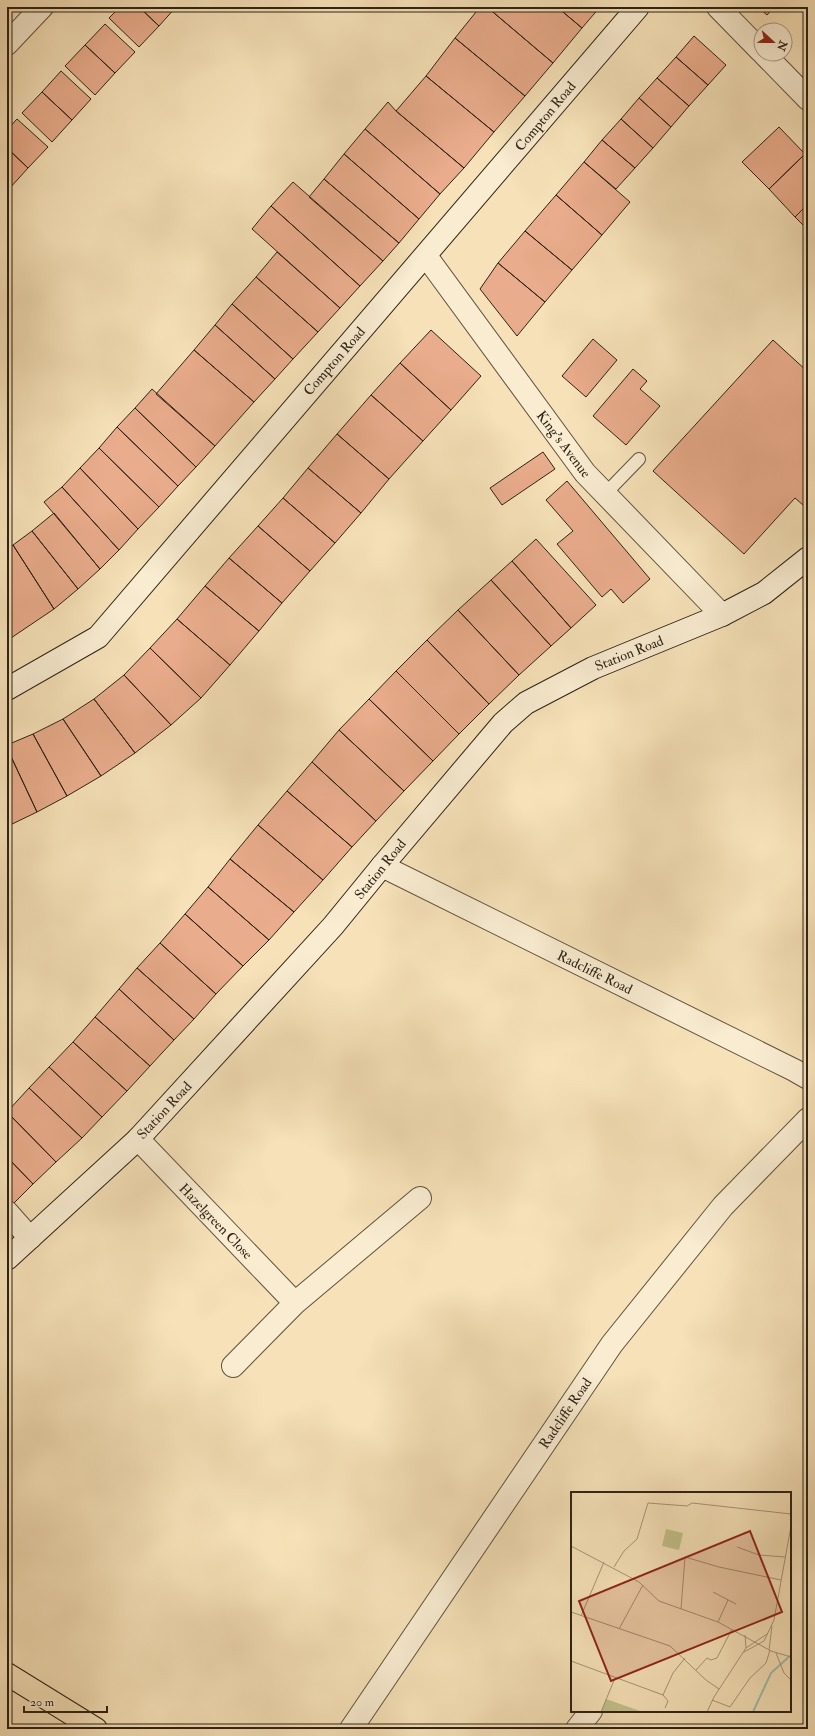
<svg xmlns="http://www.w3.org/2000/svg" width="815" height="1736" viewBox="0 0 815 1736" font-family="'IM FELL Double Pica',serif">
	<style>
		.building { fill: #e9ac8c; stroke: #2d2216 }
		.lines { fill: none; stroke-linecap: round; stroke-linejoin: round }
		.lane-casing { stroke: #5f523e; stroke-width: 14 }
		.street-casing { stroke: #5f523e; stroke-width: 24 }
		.secondary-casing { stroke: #2d2216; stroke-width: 24 }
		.primary-casing { stroke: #2d2216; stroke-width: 24 }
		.lane { stroke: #f9ecd1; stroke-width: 12 }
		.street { stroke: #f9ecd1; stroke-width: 22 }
		.secondary { stroke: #f9ecd1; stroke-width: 22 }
		.primary { stroke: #f6e1b8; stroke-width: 22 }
		.labels { text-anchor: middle; stroke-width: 3; stroke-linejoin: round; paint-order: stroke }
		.street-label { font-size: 14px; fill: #2d2216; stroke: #f9ecd1 }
		.inset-river { fill: none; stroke: #9dbeaf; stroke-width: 2 }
		.inset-road { fill: none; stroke: #a69577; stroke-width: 1 }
		.view { fill: #8f2418; fill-opacity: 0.15; stroke: #8f2418; stroke-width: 2 }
		.inset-edge { fill: none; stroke: #2d2216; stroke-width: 2 }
	</style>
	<rect width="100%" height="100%" fill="#f6e1b8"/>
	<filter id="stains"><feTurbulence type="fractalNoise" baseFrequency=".005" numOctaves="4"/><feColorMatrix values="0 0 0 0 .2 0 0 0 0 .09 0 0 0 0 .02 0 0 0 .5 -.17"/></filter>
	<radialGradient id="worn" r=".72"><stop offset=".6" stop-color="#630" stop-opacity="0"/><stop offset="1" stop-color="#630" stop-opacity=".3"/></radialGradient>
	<path class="building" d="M120 7H139L159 26 139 47 109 18Z
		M139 7H176L159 26Z
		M480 7H487L553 63 525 96 455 38Z
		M487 7H557L582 28 553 63Z
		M557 7H600L582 28Z
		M758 7H774L767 15Z
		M105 24 135 52 115 73 85 45Z
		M694 36 726 65 708 85 676 57Z
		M455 38 525 96 494 132 426 76Z
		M85 45 115 73 95 95 65 66Z
		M676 57 708 85 689 106 657 78Z
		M61 71 91 99 72 120 42 92Z
		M426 76 494 132 464 168 396 111Z
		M657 78 689 106 671 127 639 98Z
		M42 92 72 120 52 142 22 113Z
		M639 98 671 127 653 148 621 119Z
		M388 102 396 111 464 168 440 194 365 129Z
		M17 119 48 147 28 168 7 148V130Z
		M621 119 653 148 635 168 602 140Z
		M779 127 805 154 769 189 742 162Z
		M365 129 440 194 419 219 344 154Z
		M602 140 635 168 616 189 584 162Z
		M7 148 28 168 9 189 7 188Z
		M344 154 419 219 399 243 324 179Z
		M805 154 808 157V204L795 217 769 189Z
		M584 162 630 202 602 235 556 195Z
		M324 179 399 243 383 261 309 197Z
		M293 182 383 261 360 286 271 206Z
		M556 195 602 235 572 270 525 231Z
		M808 204V230L795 217Z
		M271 206 360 286 340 308 252 229Z
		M525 231 572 270 545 302 498 263Z
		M277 252 340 308 318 332 256 277Z
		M498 263 545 302 517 336 480 289Z
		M256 277 318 332 293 359 232 304Z
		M232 304 293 359 275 379 215 325Z
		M215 325 275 379 254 402 194 350Z
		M431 330 481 376 451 410 400 363Z
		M593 339 617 360 586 397 562 376Z
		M773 340 808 372V483L803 489 808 493V499L803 505 795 498 744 554 653 471Z
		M194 350 254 402 215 446 156 394Z
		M400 363 451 410 423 441 371 395Z
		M633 369 647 381 640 389 660 406 626 445 593 416Z
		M152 389 215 446 196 467 135 408Z
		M371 395 423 441 389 479 337 434Z
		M135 408 196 467 178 486 117 427Z
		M117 427 178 486 159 507 99 448Z
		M337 434 389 479 361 513 308 468Z
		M99 448 159 507 138 529 80 468Z
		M543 452 555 469 502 505 490 488Z
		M80 468 138 529 119 550 62 487Z
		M308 468 361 513 335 543 283 498Z
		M567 481 650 579 623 603 611 589 602 597 557 544 573 531 546 500Z
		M62 487 119 550 100 569 44 502Z
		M283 498 335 543 310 571 258 526Z
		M54 513 100 569 78 589 32 531Z
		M258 526 310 571 282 603 229 558Z
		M32 531 78 589 54 609 13 545Z
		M536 539 596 605 571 628 512 561Z
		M13 545 54 609 8 640 7 549Z
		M229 558 282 603 259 631 205 586Z
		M512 561 571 628 551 646 491 580Z
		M491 580 551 646 519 675 458 610Z
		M205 586 259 631 230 665 177 619Z
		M458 610 519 675 489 704 427 640Z
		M177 619 230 665 201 698 150 648Z
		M427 640 489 704 459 734 396 671Z
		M150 648 201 698 171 725 124 675Z
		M396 671 459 734 433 761 369 699Z
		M124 675 171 725 135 753 94 699Z
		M94 699 135 753 101 776 63 719Z
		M369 699 433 761 404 791 339 730Z
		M63 719 101 776 67 796 33 734Z
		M339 730 404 791 376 821 312 762Z
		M33 734 67 796 37 812 7 748V745Z
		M7 748 37 812 8 826 7 824Z
		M312 762 376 821 352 847 287 791Z
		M287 791 352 847 323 880 258 825Z
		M258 825 323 880 294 912 230 859Z
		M230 859 294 912 269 940 208 887Z
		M208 887 269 940 243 966 185 914Z
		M185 914 243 966 216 994 160 943Z
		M160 943 216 994 194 1019 137 968Z
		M137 968 194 1019 174 1040 119 989Z
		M119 989 174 1040 150 1066 95 1017Z
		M95 1017 150 1066 127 1091 73 1042Z
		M73 1042 127 1091 102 1117 49 1067Z
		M49 1067 102 1117 82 1138 29 1088Z
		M29 1088 82 1138 56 1162 7 1112Z
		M7 1112 56 1162 33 1184 7 1157Z
		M7 1157 33 1184 10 1207 7 1204Z"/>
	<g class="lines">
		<g class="lane-casing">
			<path id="lane" d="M605 494 639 459"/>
		</g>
		<g class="street-casing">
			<path id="street" d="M718 7 761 51
				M7 44 42 7
				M764 54 808 99
				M426 256 585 473 722 615
				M382 866 794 1070 808 1078
				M138 1139 295 1303
				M7 1212 30 1238
				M233 1366 295 1303 420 1198
				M351 1729 612 1344 723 1206 808 1119
				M577 1729 591 1711"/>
		</g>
		<g class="secondary-casing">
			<path id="secondary" d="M7 689 98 637 638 7
				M7 1259 138 1139 333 926 382 866 503 723 526 703 593 668 722 615 764 593 808 558"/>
		</g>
		<g class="primary-casing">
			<path id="primary" d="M7 1674 96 1729"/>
		</g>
		<use href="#lane" class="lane"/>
		<use href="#street" class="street"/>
		<use href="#secondary" class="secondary"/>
		<use href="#primary" class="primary"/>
	</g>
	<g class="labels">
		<g class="street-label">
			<text transform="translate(545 116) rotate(-50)" y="5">Compton Road</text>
			<text transform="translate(334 361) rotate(-49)" y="5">Compton Road</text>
			<text transform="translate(564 444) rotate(53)" y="5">King's Avenue</text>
			<text transform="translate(629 653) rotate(-22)" y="5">Station Road</text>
			<text transform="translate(380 869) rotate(-51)" y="5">Station Road</text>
			<text transform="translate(595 972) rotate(26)" y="5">Radcliffe Road</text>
			<text transform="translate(164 1110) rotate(-47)" y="5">Station Road</text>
			<text transform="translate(216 1221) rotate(46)" y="5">Hazelgreen Close</text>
			<text transform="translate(565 1413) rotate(-56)" y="5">Radcliffe Road</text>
		</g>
	</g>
	<g transform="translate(571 1492)">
		<rect width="220" height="220" fill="#f6e1b8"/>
		<path d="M95 37 112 41 108 58 91 54ZM35 207 72 220H30Z" fill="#c3c18a"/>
		<path class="inset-river" d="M182 220 200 181 220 163"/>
		<path class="inset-road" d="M121 11 220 22M0 54 68 90 88 109 147 130 200 159 220 165M166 55 188 63 214 65M43 75 53 59 66 47 77 11 116 14 121 11M142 100 165 112M110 117 114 65 148 75 210 88M0 120 99 154 135 188 148 197M10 124 33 70M147 130 157 108M48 137 72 93M174 143 175 156M198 158 201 134M173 160 193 149 203 128 220 34M205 161 213 181 220 188M0 169 92 203 102 181 114 166M125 178 136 166 140 168 146 166 161 137M92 203 97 209 94 216M141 208 159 215 179 186 195 171 199 158M30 220 44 186M136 220 143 205 175 156 196 142"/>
		<path class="view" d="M179 39 211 120 40 189 8 109Z"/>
		<rect width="220" height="220" class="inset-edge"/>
	</g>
	<rect width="815" height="1736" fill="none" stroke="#f6e1b8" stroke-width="24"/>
	<rect x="8" y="8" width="799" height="1720" fill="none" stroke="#2d2216" stroke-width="2"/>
	<rect x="12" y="12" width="791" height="1712" fill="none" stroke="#2d2216"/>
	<g transform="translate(773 42) rotate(112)"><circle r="19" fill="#f9ecd1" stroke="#a79b86"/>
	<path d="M0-3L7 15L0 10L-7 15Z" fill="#8f2418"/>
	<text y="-6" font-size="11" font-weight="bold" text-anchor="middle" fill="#2d2216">N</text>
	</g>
	<path d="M24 1706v6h83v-6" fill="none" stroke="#2d2216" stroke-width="2"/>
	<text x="30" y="1706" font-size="12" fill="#2d2216" stroke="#f9ecd1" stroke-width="3" paint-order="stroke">20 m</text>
	<rect width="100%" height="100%" filter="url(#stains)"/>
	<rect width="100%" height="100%" fill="url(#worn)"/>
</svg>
